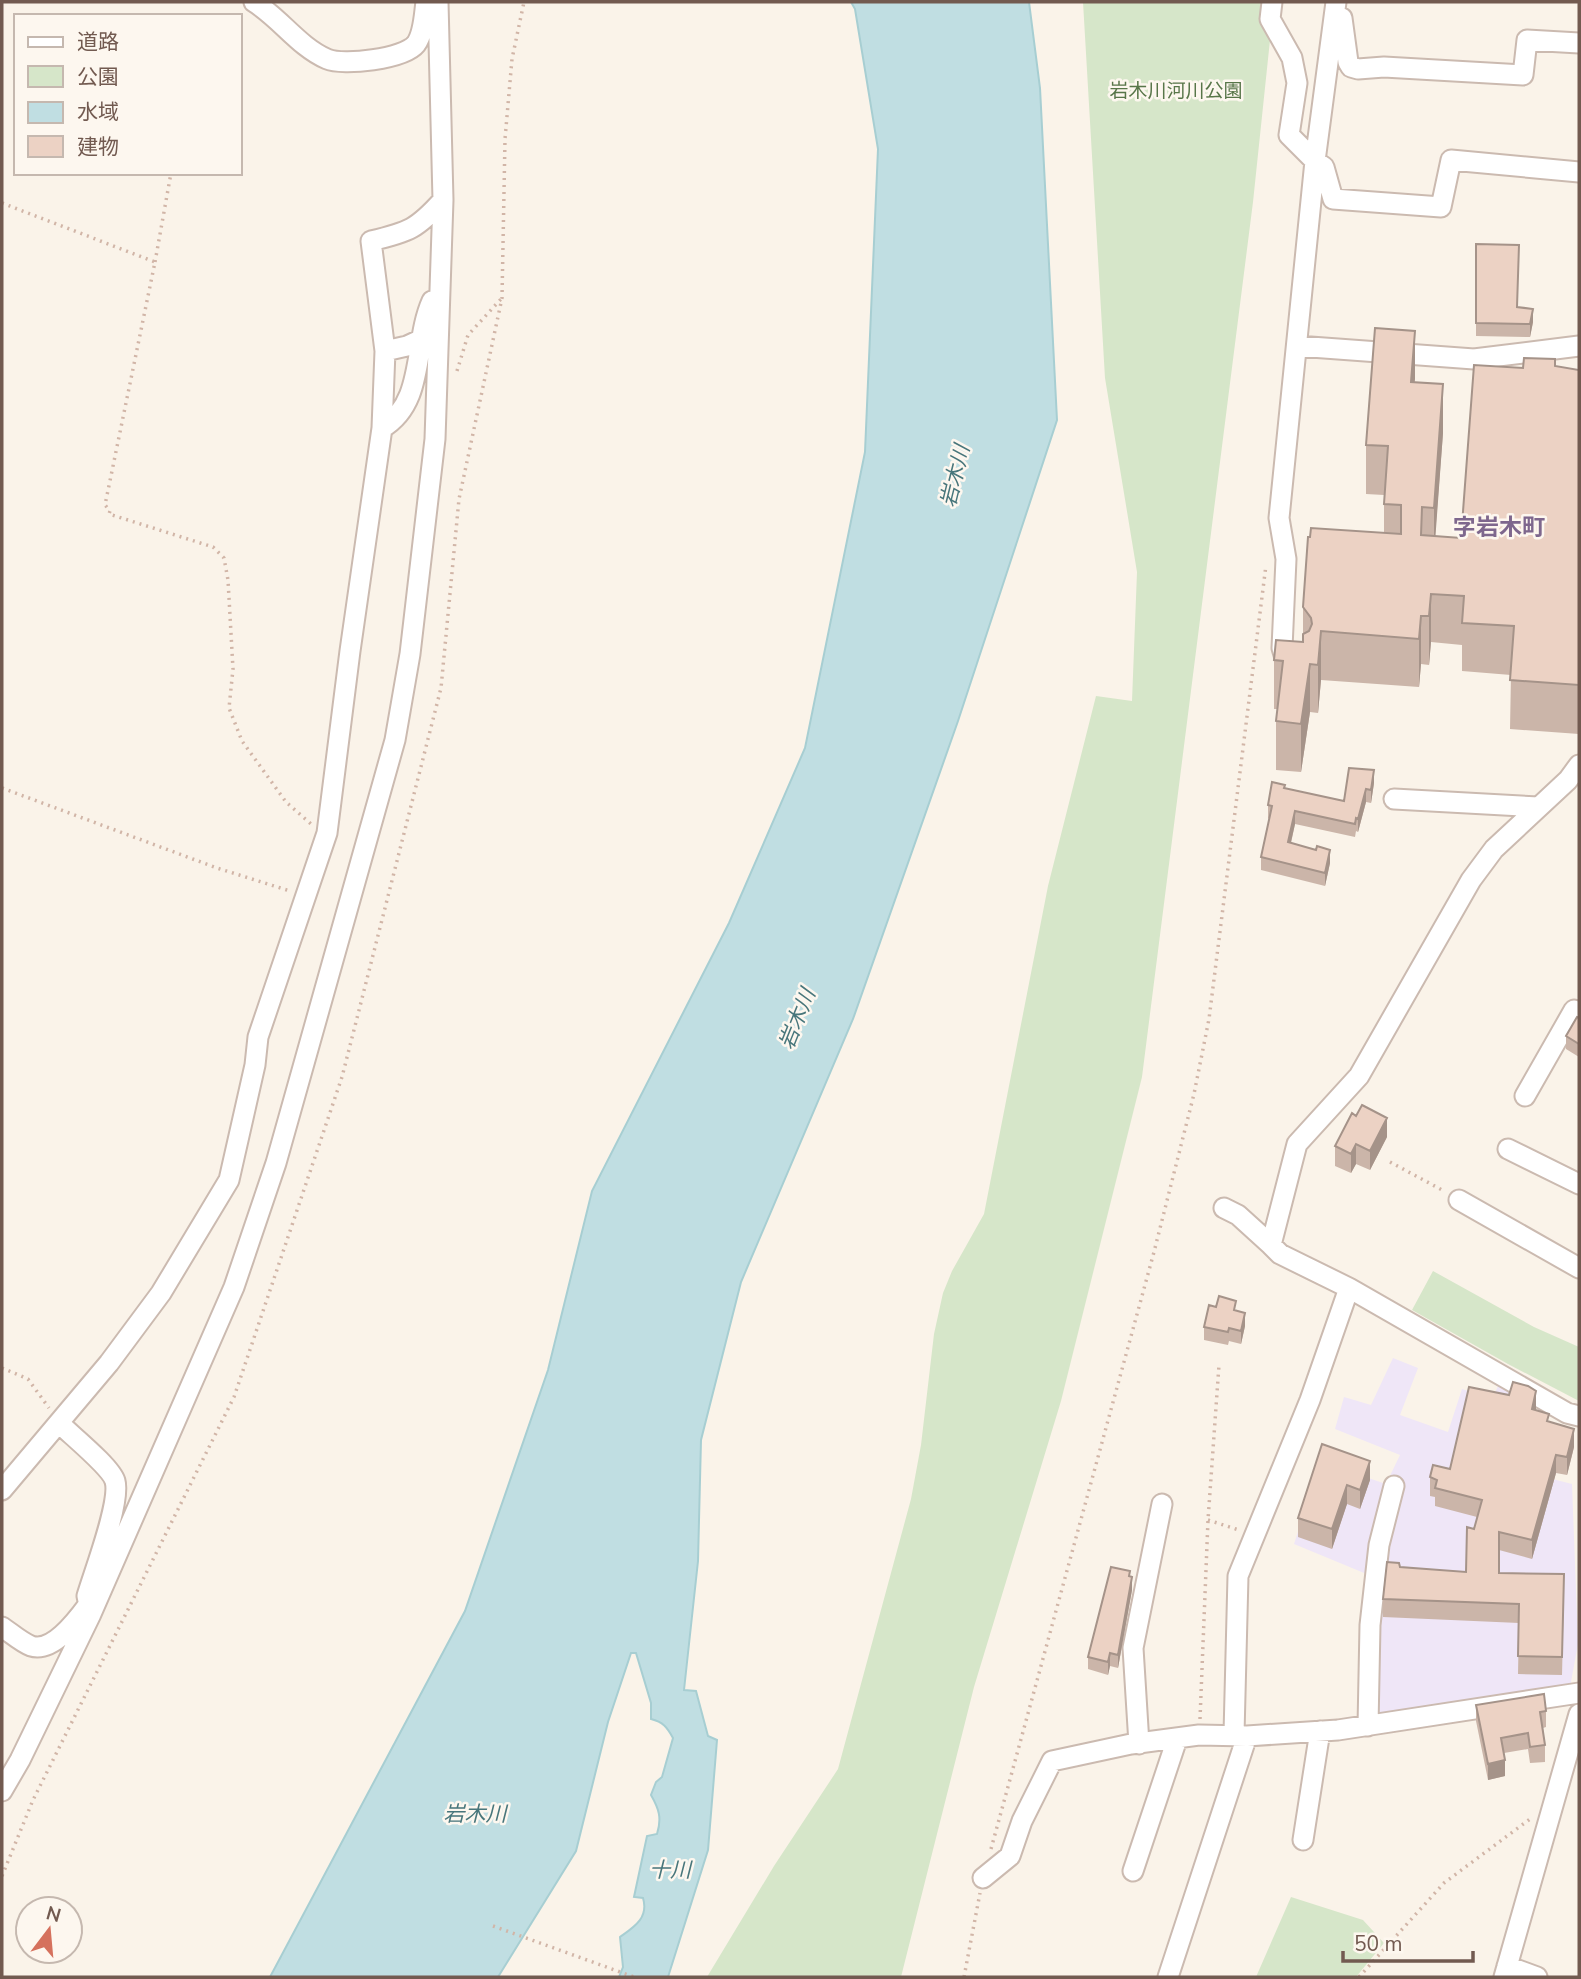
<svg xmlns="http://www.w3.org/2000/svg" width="1581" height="1979" viewBox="0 0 1581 1979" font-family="'Nunito Sans','Noto Sans JP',sans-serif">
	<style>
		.education { fill: #efe6f7 }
		.green { fill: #d6e6c9 }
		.water { fill: #c0dee2; stroke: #a7ced2; stroke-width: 2 }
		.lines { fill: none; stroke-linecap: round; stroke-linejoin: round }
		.minor-casing { stroke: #cbbab0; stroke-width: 23 }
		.path { stroke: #d1b5a7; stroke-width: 3.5; stroke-dasharray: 2 5; stroke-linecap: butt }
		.minor { stroke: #fff; stroke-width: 19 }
		.wall { fill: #cbb5a9 }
		.shaded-wall { fill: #a59389 }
		.building { fill: #ecd2c4; stroke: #a59389; stroke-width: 2 }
		.labels { text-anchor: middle; stroke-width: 5; stroke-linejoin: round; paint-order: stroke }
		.park-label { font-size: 19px; fill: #587649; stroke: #fdf7ef }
		.water-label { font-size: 21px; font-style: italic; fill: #48767b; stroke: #fdf7ef }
		.quarter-label { font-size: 23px; font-weight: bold; fill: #7e678d; stroke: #fdf7ef }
	</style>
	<rect width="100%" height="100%" fill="#faf3e9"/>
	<path class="education" d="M1393 1358 1418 1368 1400 1415 1448 1432 1462 1389 1492 1399 1499 1384 1512 1392 1493 1464 1572 1484 1578 1644 1570 1687 1370 1719 1369 1575 1294 1544 1321 1462 1386 1484 1400 1455 1335 1429 1344 1397 1371 1405Z"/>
	<path class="green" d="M1083 2H1274L1253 202 1142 1077 1061 1401 974 1687 901 1977H707L774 1866 838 1769 911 1499 921 1445 934 1334 943 1293 952 1271 984 1214 1048 886 1096 696 1132 701 1137 572 1105 378Z
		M1433 1271 1534 1327 1579 1347V1401L1508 1364 1412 1310Z
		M1291 1897 1363 1920 1384 1943 1356 1977H1256Z"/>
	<path class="water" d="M851 2H1029L1040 88 1057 420 958 721 853 1019 741 1282 701 1440 698 1561 684 1690 696 1691 708 1736 717 1740 708 1850 668 1977H619L623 1967 620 1937C634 1927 649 1918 643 1898L634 1897 647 1836 657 1834C662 1818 659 1809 651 1795L656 1782 662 1777 673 1738C667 1727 663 1722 651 1719V1703L636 1653H631L608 1722 576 1851 498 1977H270L465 1611 548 1370 592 1191 729 923 805 748 865 452 878 149 855 9Z"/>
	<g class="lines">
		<g class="minor-casing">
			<path id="minor" d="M254 2C280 18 299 47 327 59 343 66 404 59 416 44 424 33 424 15 426 2
				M1272 2 1270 19 1292 58 1297 83 1289 135 1315 161 1324 167 1333 199 1441 207 1451 160 1579 172
				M1342 18 1348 62 1351 67 1358 69 1384 67 1523 75 1527 40 1579 43
				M1297 346 1474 359 1579 346
				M385 351 407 346 422 339
				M382 428C426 402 413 343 432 301
				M1290 662 1285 658 1282 648 1286 559 1279 518 1315 161 1336 2
				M1579 765 1568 780 1494 849 1471 880 1359 1076 1297 1144 1271 1245 1280 1254 1349 1288 1567 1413 1579 1416
				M1394 799 1538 807
				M1525 1096 1574 1010 1579 1012
				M1508 1149 1579 1184
				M1459 1200 1579 1268
				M1224 1208 1238 1215 1271 1245
				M59 1423C71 1435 111 1467 115 1481 121 1502 94 1572 87 1596L88 1601
				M2 1490 109 1363 161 1293 229 1180 255 1065 258 1037 327 833 350 651 382 428 385 351 371 241C409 232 417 229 443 200
				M2 1627C11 1633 21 1642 31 1646 53 1653 77 1620 88 1605
				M1368 1726 1370 1625 1379 1545 1394 1486
				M1234 1734 1238 1576 1310 1400 1349 1288
				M1139 1744 1133 1648 1162 1504
				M2 1791 20 1760 91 1614 234 1287 276 1163 395 740 410 654 435 439 443 200 438 2
				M1303 1840 1320 1731
				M1133 1871 1177 1739
				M983 1878 1010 1856 1022 1821 1052 1761 1131 1744 1199 1735 1247 1736 1338 1730 1579 1693
				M1507 1966 1537 1977
				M1168 1977 1247 1736
				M1504 1977 1579 1714"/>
		</g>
		<path class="path" d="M2 203 155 262 105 505 110 511 109 514 213 547 224 558 228 580 233 669 229 708 242 741 286 802 311 824
			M155 262 171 173
			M457 371 468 335 501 299
			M2 788 217 868 290 891
			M1390 1162 1444 1191
			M2 1368 28 1379 49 1408
			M1208 1520 1239 1530
			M1200 1719 1208 1520 1219 1365
			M991 1849 1154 1252 1194 1094 1209 1019 1266 565
			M2 1876 33 1800 234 1397 342 1077 441 688 459 499 502 298 505 139 512 59 524 2
			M493 1926 634 1977
			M964 1977 980 1893
			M1359 1977 1444 1883 1530 1819"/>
		<use href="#minor" class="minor"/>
	</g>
	<path class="wall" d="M1476 244 1517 307 1533 322 1530 337 1476 336Z
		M1555 366 1579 370V734L1510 729 1511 675 1462 671V645L1431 642 1429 665 1421 664 1419 687 1321 680 1318 713 1310 712 1301 772 1276 770V721L1278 709H1274V660L1303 642V607L1384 533V495L1366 494V445L1415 382 1443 433 1435 536 1461 538 1523 368Z
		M1374 783 1371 803 1366 802 1358 832 1356 831 1355 837 1295 824 1291 843 1330 863 1325 886 1261 870V857L1269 819 1268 818V805L1285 788 1344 801Z
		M1579 1018V1057L1566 1049V1036Z
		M1387 1137 1370 1170 1356 1164 1351 1173 1335 1166V1146Z
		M1236 1311 1245 1326 1241 1344 1229 1341 1228 1345 1204 1340V1327Z
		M1536 1411 1549 1422 1574 1447 1567 1475 1556 1473 1532 1559 1499 1550V1573L1564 1592 1562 1675 1518 1674 1519 1623 1383 1617V1599L1400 1567 1466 1572 1477 1517 1435 1506V1497L1430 1496V1477L1450 1469Z
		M1322 1444 1370 1480 1360 1509 1347 1504 1332 1549 1298 1537V1518Z
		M1130 1576 1132 1590 1118 1668 1110 1666 1108 1675 1088 1669V1657Z
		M1476 1705 1546 1711V1727L1543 1728 1545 1745V1762L1530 1763 1528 1749 1504 1753 1505 1776 1488 1780 1476 1721Z"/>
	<path class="shaded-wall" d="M1533 309V322L1530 337V324Z
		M1415 331V379L1411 431V382Z
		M1443 384V433L1434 556V508Z
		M1431 594V642L1429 665V616Z
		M1421 616V664L1419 687V639Z
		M1321 631V680L1318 713V665Z
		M1310 664V712L1301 772V724Z
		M1374 770V783L1371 803V790Z
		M1366 789V802L1358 832V819Z
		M1295 811V824L1288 855V842Z
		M1330 850V863L1325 886V873Z
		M1387 1118V1137L1370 1170V1151Z
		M1356 1144V1164L1351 1173V1154Z
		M1245 1313V1326L1241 1344V1331Z
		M1536 1391V1409L1532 1428V1409Z
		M1574 1429V1447L1567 1475V1457Z
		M1556 1455V1473L1532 1559V1540Z
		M1370 1461V1480L1360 1509V1490Z
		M1347 1485V1504L1332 1549V1529Z
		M1132 1577V1590L1118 1668V1655Z
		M1110 1653V1666L1108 1675V1662Z
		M1505 1760V1776L1488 1780V1764Z"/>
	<path class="building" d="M1476 244 1519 245 1517 307 1533 309 1530 324 1476 323Z
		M1375 328 1415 331 1411 382 1443 384 1434 508 1422 507 1421 535 1461 538 1474 365 1523 368 1524 358 1555 359V366L1579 370V685L1510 680 1514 626 1462 623 1464 596 1431 594 1429 616H1421L1419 639 1321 631 1318 665 1310 664 1301 724 1276 721 1283 661 1274 660 1276 640 1303 642V634L1309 631 1312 624 1311 618 1303 607 1308 537H1310L1311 528 1401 534V505L1384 504 1388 446 1366 445Z
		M1349 768 1374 770 1371 790 1366 789 1358 819 1356 818 1355 824 1295 811 1288 842 1316 850 1317 846 1330 850 1325 873 1261 857 1272 806 1268 805 1272 782 1285 785 1284 788 1344 801Z
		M1577 1017 1579 1018V1044L1566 1036Z
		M1362 1105 1387 1118 1370 1151 1356 1144 1351 1154 1335 1146 1352 1113 1356 1116Z
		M1219 1296 1236 1301 1234 1310 1245 1313 1241 1331 1229 1328 1228 1332 1204 1327 1209 1305 1216 1307Z
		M1513 1382 1528 1386 1536 1391 1532 1409 1549 1414 1547 1421 1574 1429 1567 1457 1556 1455 1532 1540 1499 1532V1573L1564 1574 1562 1657 1518 1656 1519 1604 1383 1599 1387 1562 1399 1563 1400 1567 1466 1572 1467 1527 1474 1529 1482 1500 1435 1488 1437 1480 1430 1477 1433 1465 1450 1469 1469 1387 1509 1395Z
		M1322 1444 1370 1461 1360 1490 1347 1485 1332 1529 1298 1518Z
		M1111 1567 1130 1571 1129 1576 1132 1577 1118 1655 1110 1653 1108 1662 1088 1657Z
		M1544 1694 1546 1711 1540 1712 1545 1745 1530 1747 1528 1733 1501 1738 1505 1760 1488 1764 1476 1705Z"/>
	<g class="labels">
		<g class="park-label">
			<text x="1176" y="97">岩木川河川公園</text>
		</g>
		<g class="water-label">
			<text transform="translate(955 476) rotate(-76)" y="7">岩木川</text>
			<text transform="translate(797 1019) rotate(-68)" y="7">岩木川</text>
			<text x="475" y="1821">岩木川</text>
			<text x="670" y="1877">十川</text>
		</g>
		<g class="quarter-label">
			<text x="1499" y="535">字岩木町</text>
		</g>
	</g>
	<rect width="1581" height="1979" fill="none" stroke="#725a50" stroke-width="7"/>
	<rect x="14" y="14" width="228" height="161" fill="#fdf7ef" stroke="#c5b8af" stroke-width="2"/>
	<rect x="28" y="37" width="35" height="10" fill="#ffffff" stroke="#c5b8af" stroke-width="2"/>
	<text x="77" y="49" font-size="21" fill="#725a50">道路</text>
	<rect x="28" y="66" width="35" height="21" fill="#d6e6c9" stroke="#c5b8af" stroke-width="2"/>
	<text x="77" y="84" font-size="21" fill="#725a50">公園</text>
	<rect x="28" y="102" width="35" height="21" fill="#c0dee2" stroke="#c5b8af" stroke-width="2"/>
	<text x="77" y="119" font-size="21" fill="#725a50">水域</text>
	<rect x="28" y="136" width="35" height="21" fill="#ecd2c4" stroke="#c5b8af" stroke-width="2"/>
	<text x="77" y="154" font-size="21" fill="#725a50">建物</text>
	<g transform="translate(49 1930) rotate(16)"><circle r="33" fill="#fdf7ef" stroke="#c5b8af" stroke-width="2"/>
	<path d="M0-5L12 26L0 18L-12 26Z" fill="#d5715d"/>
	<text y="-10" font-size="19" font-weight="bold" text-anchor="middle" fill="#725a50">N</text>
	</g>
	<path d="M1343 1951v10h130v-10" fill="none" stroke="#725a50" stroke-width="3.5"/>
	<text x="1354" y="1951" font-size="21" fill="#725a50" stroke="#fdf7ef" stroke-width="5" paint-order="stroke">50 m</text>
</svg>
